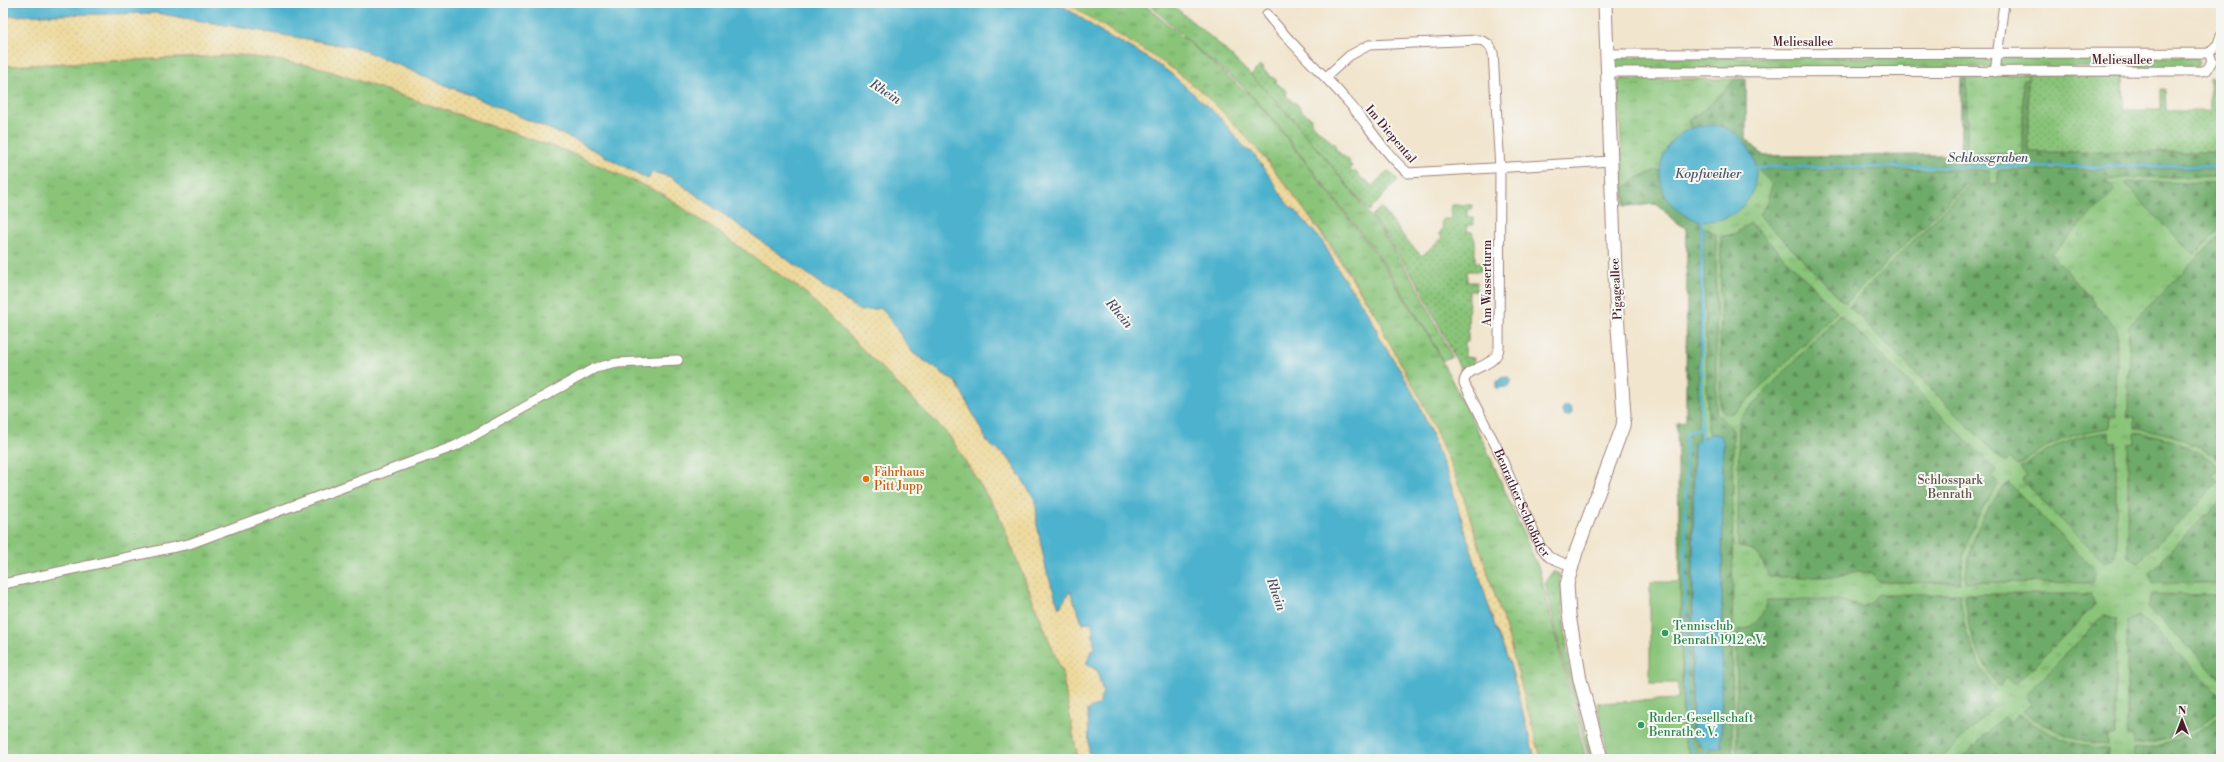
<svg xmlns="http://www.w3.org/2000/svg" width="2224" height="762" viewBox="0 0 2224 762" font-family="'Libre Bodoni',serif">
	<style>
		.grass { fill: url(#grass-tufts); stroke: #6a7252 }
		.forest { fill: url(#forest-firs); stroke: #5c644a }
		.sand { fill: url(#sand-dots); stroke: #9c7c64 }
		.garden { fill: url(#garden-dots); stroke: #6a7252 }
		.pitch { fill: #89c479; stroke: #6a7252 }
		.water { fill: #4eb2cd; stroke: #4c687c }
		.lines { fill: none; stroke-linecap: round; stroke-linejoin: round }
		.stream { stroke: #4eb2cd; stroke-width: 3 }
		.street-casing { stroke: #9e827c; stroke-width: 11 }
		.secondary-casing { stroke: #9e827c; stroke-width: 15 }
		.street { stroke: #fff; stroke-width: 9 }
		.secondary { stroke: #fff; stroke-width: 13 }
		.food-dot { fill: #e8710a; stroke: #f6f6f2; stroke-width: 1.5 }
		.leisure-dot { fill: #2e9e5b; stroke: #f6f6f2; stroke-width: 1.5 }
		.labels { text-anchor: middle; stroke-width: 4; stroke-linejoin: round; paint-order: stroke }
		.street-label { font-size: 12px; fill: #4a1f2b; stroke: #f6f6f2 }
		.food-label { font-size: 12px; fill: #c56008; stroke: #f6f6f2; text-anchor: start }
		.park-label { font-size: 12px; fill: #5d5142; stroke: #f6f6f2 }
		.leisure-label { font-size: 12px; fill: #27864d; stroke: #f6f6f2; text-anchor: start }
		.water-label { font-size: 13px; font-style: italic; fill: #4b5264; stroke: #f6f6f2 }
	</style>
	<defs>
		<pattern id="grass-tufts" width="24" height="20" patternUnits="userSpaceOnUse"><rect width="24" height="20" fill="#89c479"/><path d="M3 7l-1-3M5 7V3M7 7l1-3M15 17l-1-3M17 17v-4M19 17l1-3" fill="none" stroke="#729f63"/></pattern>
		<pattern id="forest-firs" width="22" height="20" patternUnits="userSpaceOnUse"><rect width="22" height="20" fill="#6eaa69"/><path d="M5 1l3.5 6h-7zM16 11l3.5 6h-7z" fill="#5c8a57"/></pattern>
		<pattern id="sand-dots" width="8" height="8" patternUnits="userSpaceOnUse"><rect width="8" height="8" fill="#eeda9e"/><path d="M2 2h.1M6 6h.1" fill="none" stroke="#cebb88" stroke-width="1.8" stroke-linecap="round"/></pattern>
		<pattern id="garden-dots" width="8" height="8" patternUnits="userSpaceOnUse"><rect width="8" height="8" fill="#89c479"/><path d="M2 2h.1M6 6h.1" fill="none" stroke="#729f63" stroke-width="1.8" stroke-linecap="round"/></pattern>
	</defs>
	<rect width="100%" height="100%" fill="#f6f6f2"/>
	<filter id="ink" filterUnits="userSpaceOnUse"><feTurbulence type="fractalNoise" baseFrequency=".025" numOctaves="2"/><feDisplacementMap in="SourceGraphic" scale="8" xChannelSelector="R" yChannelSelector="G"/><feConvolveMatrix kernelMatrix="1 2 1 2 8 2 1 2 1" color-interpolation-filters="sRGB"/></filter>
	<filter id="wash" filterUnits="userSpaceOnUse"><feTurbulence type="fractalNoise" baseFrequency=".012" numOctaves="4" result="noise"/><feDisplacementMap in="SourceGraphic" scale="16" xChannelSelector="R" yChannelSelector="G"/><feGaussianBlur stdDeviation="0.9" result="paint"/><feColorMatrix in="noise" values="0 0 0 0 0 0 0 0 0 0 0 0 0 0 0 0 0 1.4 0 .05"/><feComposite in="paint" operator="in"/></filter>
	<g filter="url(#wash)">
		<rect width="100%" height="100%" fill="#f1e5cd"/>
		<path class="grass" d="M1068 3H1143L1255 100 1271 118 1378 257 1430 338 1485 445 1539 569 1586 759H1541L1507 633 1462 493 1428 413 1384 333 1382 324 1333 248 1265 158 1238 128Z
			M1148 3H1170L1219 44 1263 87 1317 146 1372 218 1417 286 1452 357 1443 361 1431 338 1379 256 1269 114 1241 85 1197 49Z
			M241 55 315 66 569 152 663 194 806 293 949 435 998 513 1062 672 1078 759H3V66Z
			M1615 57H2196L2199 63 2197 67 1614 69 1612 59Z
			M1961 74H2028V154L2221 152V759H1691L1677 422 1686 421 1687 228 1675 222 1657 204 1624 206 1618 82 1622 79H1746V138L1764 156 1961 155Z
			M1553 571 1559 574 1570 674 1593 759H1589L1558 640 1545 582Z"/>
		<path class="forest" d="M1735 79H1746V138L1763 156 1961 155V79H1967V154H2023V80H2028V152H2221V165L1755 166C1749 135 1721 120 1691 128L1688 121 1709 106Z
			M2221 168V176L2120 178 2108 180 2105 183 2113 185 2115 190 2052 254 2117 329 2116 417H2110L2109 428C2074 432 2045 444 2017 466L2010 458 2005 463 1849 306 1969 185 1966 184 1845 303 1759 215 1768 200 1772 184 1758 169 1990 170V185L1998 184V170Z
			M1658 170H1661C1661 194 1678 214 1701 220L1698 426 1699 440 1694 443 1692 472V738L1705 747 1699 759H1691L1683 737 1677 422 1686 421 1687 228 1675 222 1657 204 1626 206 1625 187 1639 177Z
			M2128 182 2221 183V228L2196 253H2192L2129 189 2126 183Z
			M1750 223 1837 311 1738 410 1729 414 1723 412 1720 407 1721 237 1736 233Z
			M1703 227 1716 234V413L1733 430 1732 754 1725 759H1703L1706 748 1721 747 1723 441 1722 438 1709 436 1708 425Z
			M2221 234V461C2195 442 2167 431 2135 428V417H2128V409L2129 326Z
			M1840 314 1997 471 1992 476 1999 484C1976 513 1963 545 1960 583L1879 582 1871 574 1858 571 1838 577H1769L1759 555 1749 549 1738 547 1739 419Z
			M2109 432 2110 442H2116V557L2104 562 2022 481 2027 476 2020 468C2047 448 2076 436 2109 432Z
			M2135 432C2167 436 2194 447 2220 467L2211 475 2219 482 2139 562 2128 557V443L2135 442Z
			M2008 482 2096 571 2091 583 1965 582C1969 543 1982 511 2008 482Z
			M2221 500V583H2153L2149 572Z
			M1878 594H1960C1963 630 1973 661 1996 690L1987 698 1994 706 1941 759H1737V631C1755 628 1763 617 1767 600H1839L1862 607 1871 603Z
			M1965 594H2090L2095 605 2015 685 2007 678 1999 687C1978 658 1967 629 1965 594Z
			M2153 594 2221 595V680L2148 607Z
			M2105 615 2116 619 2115 735H2108V745C2076 741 2049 730 2023 711L2032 703 2025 695Z
			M2140 615 2221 697 2216 702 2221 707V710C2195 731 2167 742 2134 745V735H2127V620Z
			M2020 714C2046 735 2075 747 2108 749V759H1961L2004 716 2011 723Z
			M2221 716V759H2134V750C2166 746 2195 736 2221 716Z"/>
		<path class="sand" d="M1055 3H1068C1110 33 1158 54 1197 88 1273 155 1326 241 1382 324L1384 333 1428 413 1462 493 1507 633 1541 759H1535L1510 664 1496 630 1448 476 1421 409 1402 372 1378 337 1376 328 1368 313 1342 276 1322 241 1295 210 1288 205 1252 152 1247 150 1218 116 1169 72 1130 47 1109 37 1063 6Z
			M156 13 358 48 573 139 648 179 652 172 671 177 860 311 882 308 913 353 957 383 988 443 1009 459 1036 501 1037 525 1060 607 1070 591 1083 624 1092 621 1094 647 1086 664 1097 670 1103 693 1090 738 1089 759H1078L1062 672 998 513 949 435 806 293 663 194 569 152 315 66 241 55 3 66V16Z"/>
		<path class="garden" d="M1261 65 1264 68 1262 69 1277 81 1275 82 1287 91 1286 96 1294 103 1295 102 1300 108 1299 109 1311 118V123L1335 145 1336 150 1350 161 1349 163 1352 166 1350 169 1353 173 1355 171 1364 181 1365 179 1372 186 1386 172 1389 171 1398 180 1369 211 1290 116 1251 75Z
			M2028 74H2123L2124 110H2161V89H2165L2166 111H2210L2209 78H2220L2221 152H2028Z
			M1451 205H1472V209L1467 210V217H1474V225H1467V232H1472L1475 241V262H1481V271H1467V282H1477L1476 291H1469L1468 342H1465V357L1474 358 1475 366 1462 372 1419 285 1372 216 1381 207 1407 241 1422 256 1442 238 1439 234 1443 227 1441 222 1444 219H1451Z"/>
		<path class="pitch" d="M1650 582H1680L1683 737 1691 759H1609L1597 703 1678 699V683H1650Z"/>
		<path class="water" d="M3 3H1055L1063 6 1109 37 1130 47 1169 72 1218 116 1247 150 1252 152 1268 174 1288 205 1295 210 1322 241 1342 276 1368 313 1376 328 1378 337 1402 372 1421 409 1448 476 1496 630 1510 664 1535 759H1089L1088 710 1098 705 1103 692 1097 670 1086 664 1094 647 1092 622 1083 624 1070 591 1059 608 1046 569 1037 525 1036 501 1009 459 988 443 957 383 913 353 882 308 860 311 671 177 652 172 648 179 573 139 358 48 156 13 3 16Z
			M1660 173a48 48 0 1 1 96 0a48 48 0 1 1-96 0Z
			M1508 377 1512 380 1507 387 1496 388V383L1501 378Z
			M1562 411a5 5 0 1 1 10 0a5 5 0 1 1-10 0Z
			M1711 434 1721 435 1723 441 1721 748H1706L1692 738 1694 442Z"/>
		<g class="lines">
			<path class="stream" d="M1756 167 2221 166
				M1701 440 1702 220
				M1699 759 1685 737 1686 434 1700 428
				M1700 759 1706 748"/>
		</g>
	</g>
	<g filter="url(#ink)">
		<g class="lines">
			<g class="street-casing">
				<g id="street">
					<path d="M1267 14C1292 46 1323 73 1349 103 1369 126 1385 154 1408 173L1611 161"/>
					<path d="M1607 54 2209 53 2218 44 2221 35"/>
					<path d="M1608 72 2201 71 2207 70 2212 61 2209 53"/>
					<path d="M1995 72 2004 3"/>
					<path id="s1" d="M1326 77 1349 56 1369 45 1479 40C1487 42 1490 44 1493 53L1500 169 1499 348C1496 369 1465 365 1464 383L1496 446 1540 546 1549 557 1571 566"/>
					<path d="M3 584 189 544 276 512 455 446 595 368 617 363 678 360"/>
				</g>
			</g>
			<g class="secondary-casing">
				<path id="secondary" d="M1601 759 1580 680 1569 615 1567 584 1576 552 1623 426 1624 416 1616 298 1605 3"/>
			</g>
			<use href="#street" class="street"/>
			<use href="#secondary" class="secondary"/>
		</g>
	</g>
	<circle class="food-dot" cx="866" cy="479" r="4"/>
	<g class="leisure-dot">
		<circle cx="1665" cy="633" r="4"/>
		<circle cx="1641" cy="725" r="4"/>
	</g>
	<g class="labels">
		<g class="street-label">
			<text x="1803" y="46">Meliesallee</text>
			<text x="2122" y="64">Meliesallee</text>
			<text transform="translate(1391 134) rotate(50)" y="4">Im Diepental</text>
			<text transform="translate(1487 283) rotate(-90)" y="4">Am Wasserturm</text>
			<text transform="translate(1616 289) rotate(-93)" y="4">Pigageallee</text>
			<text dy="4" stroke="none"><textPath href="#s1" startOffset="665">Benrather Schloßufer</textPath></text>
		</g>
		<g class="food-label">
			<text x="874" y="476">Fährhaus<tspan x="874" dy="14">Pitt Jupp</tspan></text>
		</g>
		<g class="park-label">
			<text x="1950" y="484">Schlosspark<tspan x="1950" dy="14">Benrath</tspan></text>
		</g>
		<g class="leisure-label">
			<text x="1673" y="630">Tennisclub<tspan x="1673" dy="14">Benrath 1912 e.V.</tspan></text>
			<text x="1649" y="722">Ruder-Gesellschaft<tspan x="1649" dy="14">Benrath e. V.</tspan></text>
		</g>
		<g class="water-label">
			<text transform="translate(886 91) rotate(33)" y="5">Rhein</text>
			<text x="1988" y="162">Schlossgraben</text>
			<text x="1708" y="178">Kopfweiher</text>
			<text transform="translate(1120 313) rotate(50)" y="5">Rhein</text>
			<text transform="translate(1277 594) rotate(71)" y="5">Rhein</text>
		</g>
	</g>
	<rect width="2224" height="762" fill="none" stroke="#f6f6f2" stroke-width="16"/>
	<g transform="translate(2182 720)" stroke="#f6f6f2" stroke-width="3" paint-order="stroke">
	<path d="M0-3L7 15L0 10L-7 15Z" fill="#4a1f2b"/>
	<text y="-6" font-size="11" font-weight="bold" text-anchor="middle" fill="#4a1f2b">N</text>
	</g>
</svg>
